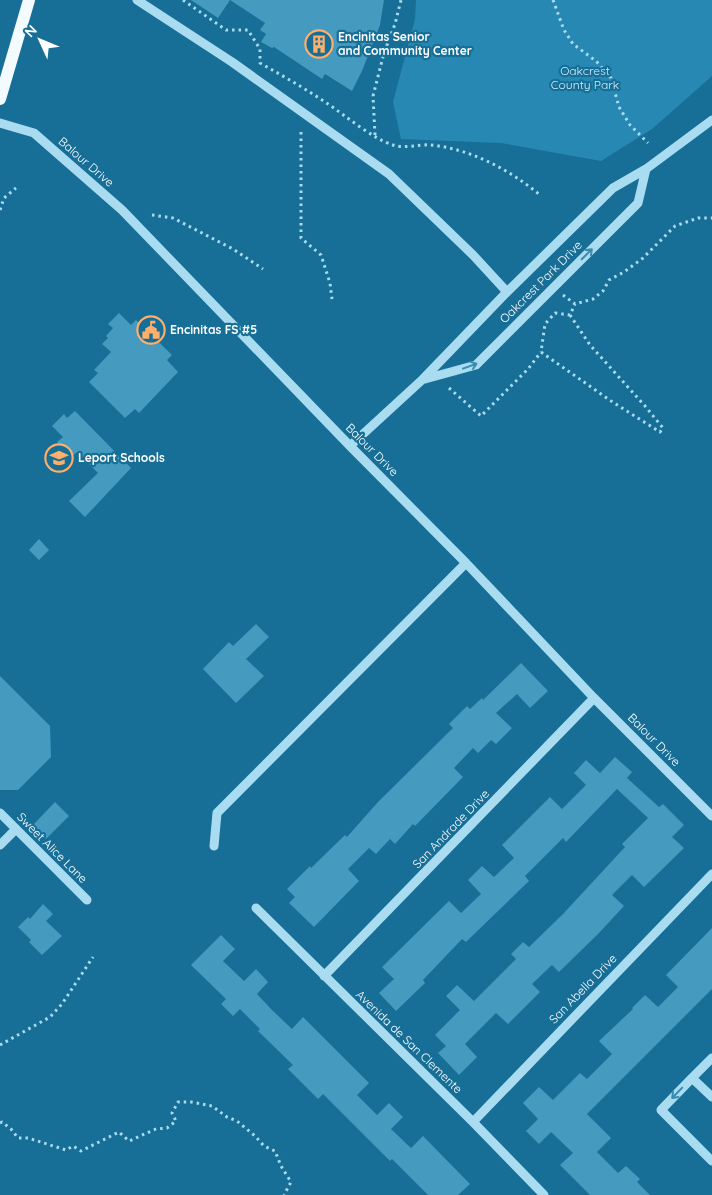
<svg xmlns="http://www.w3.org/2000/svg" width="712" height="1195" viewBox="0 0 712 1195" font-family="Quicksand,sans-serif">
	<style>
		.green { fill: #2789b3 }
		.building { fill: #449abf }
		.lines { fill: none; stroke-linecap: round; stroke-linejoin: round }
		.path { stroke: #aadcf1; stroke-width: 3; stroke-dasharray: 2.5 4; stroke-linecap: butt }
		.minor { stroke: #aadcf1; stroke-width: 9 }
		.major { stroke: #f4fbff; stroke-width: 12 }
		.oneway { stroke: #3c8aae }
		.labels { text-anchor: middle; stroke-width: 4.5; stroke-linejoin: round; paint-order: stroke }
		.poi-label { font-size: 12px; font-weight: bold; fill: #fff; stroke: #176f97; text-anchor: start }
		.park-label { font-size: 12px; fill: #d2effc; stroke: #176f97 }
		.street-label { font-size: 12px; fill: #fff; stroke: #176f97 }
	</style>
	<rect width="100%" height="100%" fill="#176f97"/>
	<path class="green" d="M416 0H712V76L652 129 601 161 501 143 401 139 393 102 415 19Z"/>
	<path class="building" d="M191 0H230L218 18Z
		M230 0H384L380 25 362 71 352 91 325 74 322 79 274 47 272 48 261 42 266 34 260 30 265 23Z
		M119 313 131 325 136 320 172 355 167 360 178 372 139 413 135 409 125 418 89 382 98 373 94 370 111 352 102 344 108 338 106 336 113 328 108 324Z
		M75 411 131 468 85 517 69 501 98 473 77 452 71 457 57 442 63 437 52 426 64 414 67 418Z
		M39 539 49 550 39 560 29 550Z
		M256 624 269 637 246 659 264 676 236 703 203 669 229 642 233 646Z
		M521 663 548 691 530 708 517 694 496 713 512 728 496 744 491 740 478 753 473 748 454 768 463 777 415 826 413 824 395 844 390 839 376 854 369 848 348 869 359 881 314 927 289 903 295 897 287 889 310 866 311 868 345 835 347 837 378 802 453 728 449 724 467 706 470 709 482 698 483 700Z
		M0 676 50 726 51 757 18 790H0Z
		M615 757 632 772 627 778 659 807 663 804 684 825 672 837 684 848 644 887 632 875 612 895 624 906 598 934 559 972 552 965 532 984 540 992 508 1024 496 1013 465 1044 477 1057 459 1075 438 1053 446 1046 435 1035 460 1010 446 996 457 985 474 1001 516 959 511 954 523 942 529 947 563 914 625 847 622 844 648 818 617 789 566 842 563 838 525 876 529 881 498 911 466 942 462 939 423 980 425 983 396 1011 379 993 394 979 382 967 449 901 461 913 481 894 468 880 482 866 494 877 514 858 502 845 550 797 562 809 586 785 574 773 586 760 600 773Z
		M55 802 69 816 46 839 33 825Z
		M43 904 53 914 46 921 62 936 42 955 29 942 31 940 18 927 28 917 30 919Z
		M712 928V989L587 1114 611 1138 597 1152 618 1173 626 1166 640 1179 637 1182 650 1195H590L560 1165 573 1153 551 1132 539 1144 526 1131 538 1119 523 1103 539 1087 553 1100 580 1073 587 1079 612 1054 599 1041 633 1009 632 1008 645 995 658 1007 678 987 666 975Z
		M221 935 235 949 223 961 244 981 256 969 268 982 257 994 272 1010 292 1029 303 1017 369 1083 357 1095 377 1115 389 1103 403 1117 391 1129 411 1148 423 1136 470 1184 458 1195H428L392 1159 390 1161 323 1094 318 1099 288 1069 293 1065 258 1031 260 1029 240 1009 233 1016 221 1004 226 999 191 965Z"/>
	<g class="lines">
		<path class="path" d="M183 0 226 30H248L260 49V63C283 76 306 89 328 104 346 116 373 139 393 145 404 149 419 144 431 145 471 149 510 170 540 195
			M553 0 564 30 573 44 596 61 611 78 619 107 630 125 648 143
			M301 132V238L321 255 330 283 332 299
			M375 135 373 96 384 53 395 24 401 0
			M0 210 4 198 16 188
			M152 215 173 218 233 249 263 269
			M563 295 575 304 593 299 603 291 609 280 624 272 643 258 675 226 698 218H712
			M570 315 590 345 645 406 663 428 660 432 611 401 541 352 545 324 555 313 570 315 575 304
			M449 388 481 416 528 369 541 352
			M0 1045 50 1017 62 1004 93 957
			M0 1123 2 1122 11 1129 18 1138H28L66 1150 73 1146 81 1151 119 1132 129 1141 156 1129 167 1128 176 1121 172 1113 178 1102H191L212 1106 227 1117 237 1121 255 1136 264 1146 275 1151 281 1166 291 1182 284 1195"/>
		<path class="minor" d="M137 0 232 62 389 174 473 255 507 292
			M0 123 34 133 122 210 350 446 466 563 594 698 712 816
			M425 379 476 365 638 203 646 169
			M350 446 423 379 507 292 613 188 646 169 712 120
			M0 813 87 900
			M0 845 16 829
			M214 846 217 813 466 563
			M256 908 473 1122 544 1195
			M324 976 594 698
			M692 1078 712 1058
			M712 1097 692 1078 661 1110 712 1161
			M473 1122 712 874"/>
		<path class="major" d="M0 99 29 0"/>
	</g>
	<defs><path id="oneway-shaft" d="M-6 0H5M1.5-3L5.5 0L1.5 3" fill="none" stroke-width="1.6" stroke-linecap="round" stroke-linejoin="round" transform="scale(1.25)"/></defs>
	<g class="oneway">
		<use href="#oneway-shaft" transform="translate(587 254) rotate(-45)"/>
		<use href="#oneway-shaft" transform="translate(470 366) rotate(-20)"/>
		<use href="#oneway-shaft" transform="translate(677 1093) rotate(134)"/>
	</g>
	<defs>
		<g id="building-ring" transform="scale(1.4375)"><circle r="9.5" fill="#176f97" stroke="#ffaf6a" stroke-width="1.5"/><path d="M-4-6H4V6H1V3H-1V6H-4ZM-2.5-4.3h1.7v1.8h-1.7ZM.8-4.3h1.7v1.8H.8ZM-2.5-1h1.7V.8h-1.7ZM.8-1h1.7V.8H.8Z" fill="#ffaf6a"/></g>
		<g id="civic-ring" transform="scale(1.4375)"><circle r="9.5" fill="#176f97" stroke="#ffaf6a" stroke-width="1.5"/><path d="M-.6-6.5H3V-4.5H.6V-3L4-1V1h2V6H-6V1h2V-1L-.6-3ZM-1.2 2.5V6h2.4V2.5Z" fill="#ffaf6a"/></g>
		<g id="school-ring" transform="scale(1.4375)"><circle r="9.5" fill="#176f97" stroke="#ffaf6a" stroke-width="1.5"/><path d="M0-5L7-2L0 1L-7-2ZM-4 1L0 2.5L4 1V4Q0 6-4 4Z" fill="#ffaf6a"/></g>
	</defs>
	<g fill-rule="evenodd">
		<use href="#building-ring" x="319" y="44"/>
		<use href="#civic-ring" x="151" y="330"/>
		<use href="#school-ring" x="59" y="458"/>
	</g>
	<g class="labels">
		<g class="poi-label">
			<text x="338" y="41">Encinitas Senior<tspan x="338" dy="14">and Community Center</tspan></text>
			<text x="170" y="334">Encinitas FS #5</text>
			<text x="78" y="462">Leport Schools</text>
		</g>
		<g class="park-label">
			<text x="585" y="75">Oakcrest<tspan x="585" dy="14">County Park</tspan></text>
		</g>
		<g class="street-label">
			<text transform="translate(86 162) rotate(41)" y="4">Balour Drive</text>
			<text transform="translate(541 282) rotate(-45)" y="4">Oakcrest Park Drive</text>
			<text transform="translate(372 450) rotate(45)" y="4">Balour Drive</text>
			<text transform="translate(654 740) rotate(45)" y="4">Balour Drive</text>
			<text transform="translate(451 829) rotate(-46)" y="4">San Andrade Drive</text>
			<text transform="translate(52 848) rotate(45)" y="4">Sweet Alice Lane</text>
			<text transform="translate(583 989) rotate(-46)" y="4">San Abella Drive</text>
			<text transform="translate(409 1042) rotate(44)" y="4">Avenida de San Clemente</text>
		</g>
	</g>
	<g transform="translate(40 40) rotate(314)" stroke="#176f97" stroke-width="4" paint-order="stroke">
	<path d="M0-4L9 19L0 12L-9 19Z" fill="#ffffff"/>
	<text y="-8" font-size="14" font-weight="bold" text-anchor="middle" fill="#ffffff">N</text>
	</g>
</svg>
